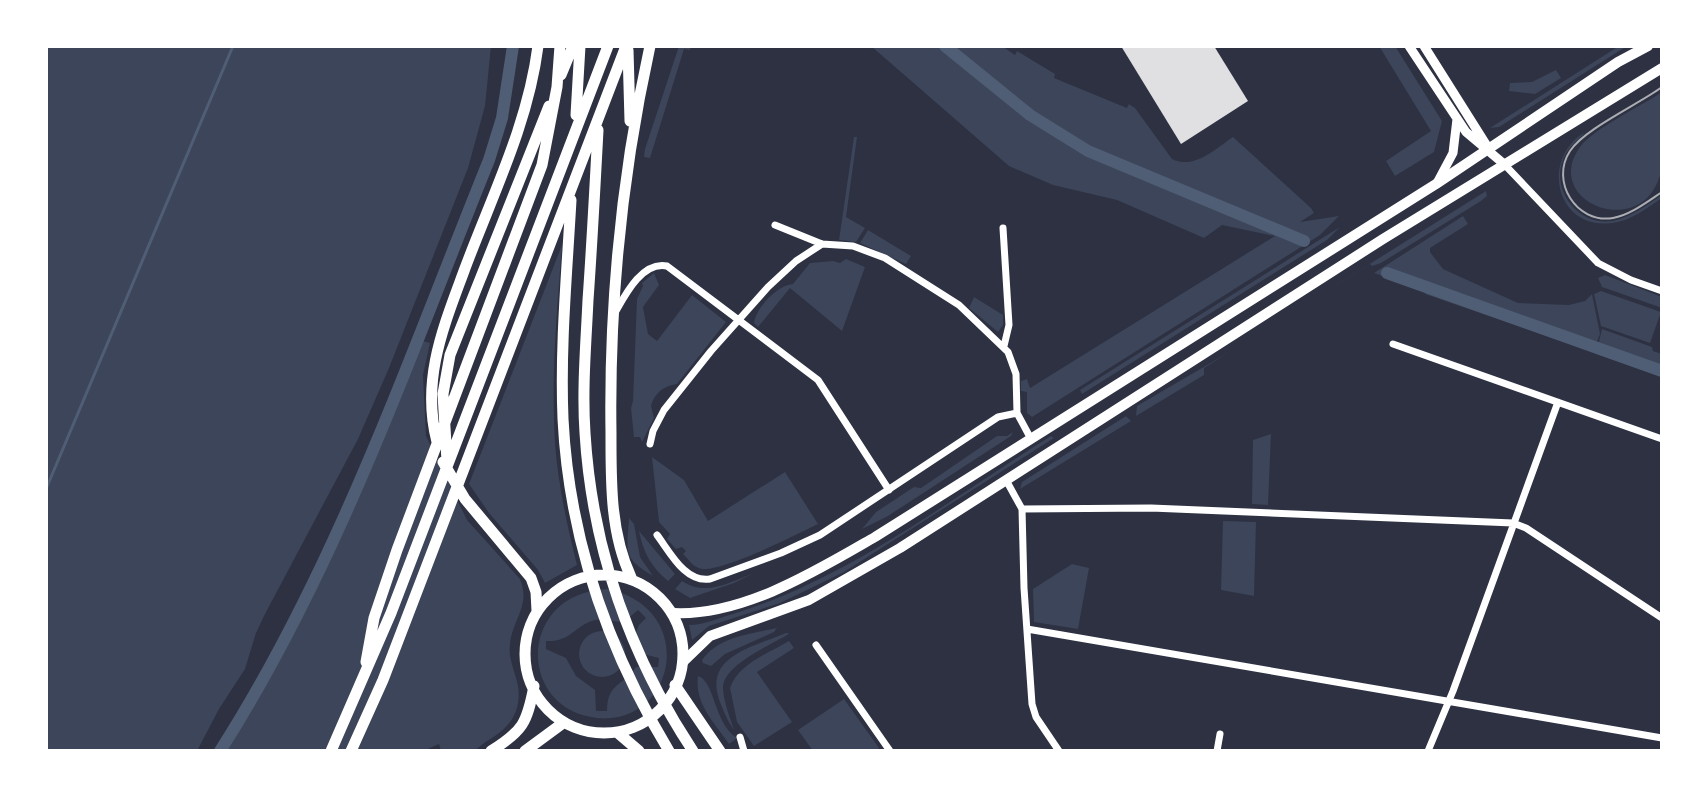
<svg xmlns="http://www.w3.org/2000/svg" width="1708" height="797" viewBox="0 0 1708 797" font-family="Helvetica,sans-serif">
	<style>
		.green { fill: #3c4559; fill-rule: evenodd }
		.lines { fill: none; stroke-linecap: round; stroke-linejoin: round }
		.stream { stroke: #4f5d75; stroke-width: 3 }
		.canal { stroke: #4f5d75; stroke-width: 12 }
		.building { fill: #e0e0e3 }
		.minor { stroke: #fff; stroke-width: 7 }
		.tertiary { stroke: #fff; stroke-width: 9 }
		.secondary { stroke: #fff; stroke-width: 10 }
		.primary { stroke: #fff; stroke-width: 11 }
		.tram { stroke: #abadb3; stroke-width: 2 }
	</style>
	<rect width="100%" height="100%" fill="#2d3142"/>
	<path class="green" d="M46 46H491L485 106 468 168 389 368 358 439 265 614 256 633 245 669 219 709 197 751H46Z
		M679 46H691L690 50 684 49 650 158 644 157 645 149Z
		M871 46H1002L1015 55 1017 51 1055 74 1054 78 1127 108 1129 104 1135 108 1172 159C1194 170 1215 149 1233 137L1311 208 1314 213 1300 222 1339 216 1320 235 1032 417 1027 413V392L1021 391V381L1027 379 1030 388 1275 236 1222 225 1204 238 1117 200 1053 185 1009 166Z
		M1379 46H1395L1442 121 1434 152 1395 176 1386 161 1431 131Z
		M1619 46H1627L1499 127 1490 128Z
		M1556 70 1561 78 1535 94 1509 91 1510 83 1532 82Z
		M1662 92C1662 116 1666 143 1662 166 1650 245 1539 204 1580 147 1593 129 1641 106 1662 92Z
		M1585 132C1579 140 1567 147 1563 160 1551 191 1579 226 1612 221 1630 218 1647 205 1662 195V198C1647 208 1631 221 1612 223 1557 231 1539 160 1585 132Z
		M854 137H857L846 217 865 228 856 242 839 240Z
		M1486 191 1487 196 1481 201 1381 263 1372 266 1370 264 1242 344Z
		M1463 216 1468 224 1430 248V252L1443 269 1518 303 1569 305 1585 301 1592 294 1600 334 1593 352 1425 294 1426 291 1374 273Z
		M1340 227 1327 240 1082 394 1080 390Z
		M868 230 911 256 906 264 860 243Z
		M562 245C557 310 551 376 555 443 558 484 567 525 577 565L545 583 538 570 489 513 469 484Z
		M846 259 865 267 842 331 790 288 758 327 754 323C756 308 777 285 793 284L810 263 833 261 840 263Z
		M654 273 659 285 643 307 648 334 657 341 692 295 726 322 677 384C664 386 655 392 651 406L654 418 642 442 640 437H634L631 408 633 401 637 299 643 286 642 283Z
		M1605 275 1662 297V308L1602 287 1598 278Z
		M1601 291 1661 312 1650 343 1601 326 1594 294Z
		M974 297 1003 315V325L998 332 969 308Z
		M1602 329 1652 347 1653 351 1662 354V377L1596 354Z
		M423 341 430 343 423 375 426 436 467 520 520 579C531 606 513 618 510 644 508 659 515 671 518 686 522 712 509 729 487 741 482 744 477 750 472 751 463 753 450 751 441 751L439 744 423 751H225C308 629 367 477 423 341Z
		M1231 351 1204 368V375L1136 416 1137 406Z
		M1126 416 1131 421 1020 489 1022 482Z
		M1013 432 1011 436 888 516 862 529 876 512 914 487 921 488 997 436H1007Z
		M1271 434 1268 505 1252 504 1253 440Z
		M1051 436 1054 438 844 572 780 603 709 626 692 640 689 625C705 625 721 617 736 613 851 577 950 499 1051 436Z
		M652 457 684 480 708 521 785 472 818 524C796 535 724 571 702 569 694 568 689 560 683 554L686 551 682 547 676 549 667 539 670 534 659 522Z
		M629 518 634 524 640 557 653 576C622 558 627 552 629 518Z
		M1223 521 1256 522 1254 596 1221 590Z
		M639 531 675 574 668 581C651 567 643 552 639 531Z
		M1072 564 1089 568 1078 629 1034 622 1033 589Z
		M754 573 734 583 690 598 675 589 682 581C706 597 730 582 754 573Z
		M608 589C699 609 676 726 597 718 516 710 517 592 608 589ZM638 610 646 618 639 625 635 635 643 654 659 658 658 667H636C622 687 607 683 607 711H596L595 690 576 676 566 658 546 649V641C571 642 572 628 592 621 603 617 613 622 624 622Z
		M777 628 774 632 725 654 711 666 703 663 702 660C719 636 750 634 777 628Z
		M579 654a23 23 0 1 1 46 0a23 23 0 1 1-46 0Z
		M786 633H789L787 635C769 646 724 665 723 687 723 701 731 720 734 730 729 723 725 715 722 707 699 657 751 648 786 633Z
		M789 641 794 648 757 672 792 722 754 746 737 722 730 688C738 664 769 653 789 641Z
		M698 676C715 681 714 724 737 738L729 744C714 722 694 703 698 676Z
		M844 699 879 748 875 751H813L798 730Z"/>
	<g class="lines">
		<path class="stream" d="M46 489 233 46"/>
		<path class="canal" d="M945 46 1030 115 1088 151 1304 241
			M1387 273 1662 371
			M220 751C337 568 408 360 489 160L502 118 513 46"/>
	</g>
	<path class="building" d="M1121 46H1214L1248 101 1181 144Z"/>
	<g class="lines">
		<path class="minor" d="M1504 164 1598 263 1631 280 1662 291
			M775 225 822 244 853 246 885 258 959 305 1008 352 1016 374 1017 413 1031 439
			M1003 228 1009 325 1004 346
			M616 311C626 293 643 261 667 266L818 380 889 490
			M1393 344 1662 439
			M650 444 653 431 664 410 711 351 768 287 796 261 822 244
			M1006 480 1022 509 1024 588 1032 704 1036 717 1059 751
			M1022 509 1151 508 1513 523 1526 528 1662 618
			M657 535C670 552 685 583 710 579L781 553 820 535 998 417 1017 413
			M1027 629 1662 738
			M816 645 890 751
			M740 737 744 751
			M1217 751 1220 734
			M1428 751 1453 691 1558 402"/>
		<path class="tertiary" d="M1409 46 1466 132 1504 164
			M1424 46 1487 146
			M1437 183 1453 153 1457 119"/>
		<path class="secondary" d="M674 613C743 616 816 571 875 537L1436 184 1618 62 1648 46
			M682 663 710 636 809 600 900 548 1383 239 1662 68"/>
		<path class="primary" d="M628 50 630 121
			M561 75 573 46
			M576 115 580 46
			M598 130C595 187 592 244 588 300 586 344 582 389 585 433 592 548 630 656 693 751
			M571 200C567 273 560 346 563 419 569 538 608 650 669 751
			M437 442C421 380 443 328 464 271 491 198 528 125 538 46
			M447 461 443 394 450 355 549 106
			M443 462 465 499 531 578 536 592 537 611
			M525 654a79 79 0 1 1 158 0a79 79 0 1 1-158 0Z
			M631 577C610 533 611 481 611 433 609 303 622 173 650 46
			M366 662 374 618 397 550 542 165 557 87 560 46
			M675 685 720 751
			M618 733 639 751
			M331 751 391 613 608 46
			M351 751 383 680 626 46
			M491 751C523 731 527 723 534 686
			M525 751 563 723"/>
		<path class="tram" d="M1662 87C1639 104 1584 129 1570 151 1550 181 1576 224 1613 218 1630 215 1647 202 1662 192"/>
	</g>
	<rect width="1708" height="797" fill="none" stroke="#ffffff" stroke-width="96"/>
</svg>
